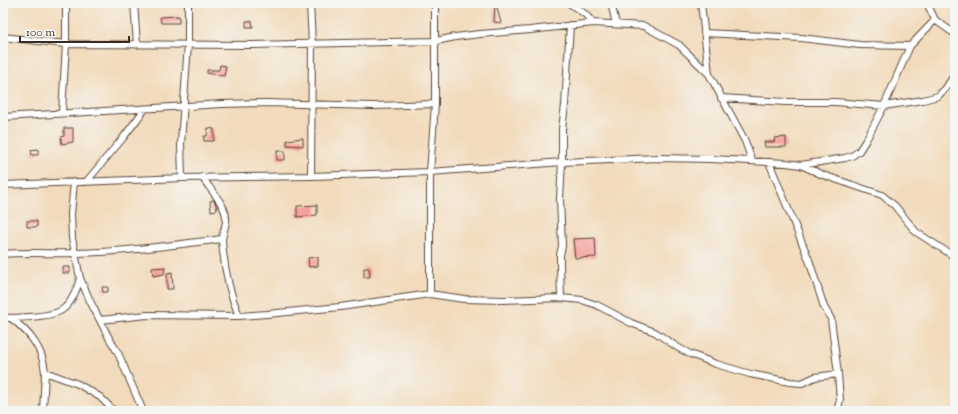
<svg xmlns="http://www.w3.org/2000/svg" width="958" height="414" viewBox="0 0 958 414" font-family="'Sorts Mill Goudy',serif">
	<style>
		.building { fill: #f79c9a }
		.lines { fill: none; stroke-linecap: round; stroke-linejoin: round }
		.street-casing { stroke: #564536; stroke-width: 8 }
		.street { stroke: #fff; stroke-width: 6 }
	</style>
	<rect width="100%" height="100%" fill="#f6f6f2"/>
	<filter id="ink" filterUnits="userSpaceOnUse"><feTurbulence type="fractalNoise" baseFrequency=".025" numOctaves="2"/><feDisplacementMap in="SourceGraphic" scale="8" xChannelSelector="R" yChannelSelector="G"/><feConvolveMatrix kernelMatrix="1 2 1 2 8 2 1 2 1" color-interpolation-filters="sRGB"/></filter>
	<filter id="wash" filterUnits="userSpaceOnUse"><feTurbulence type="fractalNoise" baseFrequency=".012" numOctaves="4" result="noise"/><feDisplacementMap in="SourceGraphic" scale="16" xChannelSelector="R" yChannelSelector="G"/><feGaussianBlur stdDeviation="0.9" result="paint"/><feColorMatrix in="noise" values="0 0 0 0 0 0 0 0 0 0 0 0 0 0 0 0 0 1.4 0 .05"/><feComposite in="paint" operator="in"/></filter>
	<g filter="url(#wash)">
		<rect width="100%" height="100%" fill="#f2dbbc"/>
		<g id="blocks">
			<path class="building" d="M495 4H496L501 23 494 22Z
				M179 16V23H161L160 17Z
				M246 21H252L253 27H246Z
				M220 65 226 66 224 76 207 73V70H219Z
				M64 128H73V142L62 144 61 137 64 136Z
				M208 128 214 129V141H204V136H207Z
				M786 137V147H765L764 142H775L774 138Z
				M303 138V146L287 145V140Z
				M38 149V155H32L31 150Z
				M277 151H285V160H277Z
				M214 200 216 205 217 210 211 211 210 201Z
				M317 205V215L297 217V206Z
				M27 221H37V227H27Z
				M595 238 596 257 575 258 573 239Z
				M318 257V266L309 267 308 258Z
				M63 267H70V273H63Z
				M165 267 164 274 153 276 152 268Z
				M364 268H369L370 277H364Z
				M172 272 173 289H167V273Z
				M102 287H108V292H103Z"/>
		</g>
	</g>
	<g filter="url(#ink)">
		<use href="#blocks" fill-opacity="0" stroke="#564536" stroke-width="1"/>
		<g class="lines">
			<g class="street-casing">
				<path id="street" d="M134 3 137 45
					M310 3 312 44 311 176
					M569 3 585 14 593 23
					M611 3 616 24
					M701 3 709 74 745 141 752 161
					M927 3 935 20 955 34
					M704 33 801 38 860 45 910 46
					M3 37 66 44 252 45 436 41 455 37 480 34 530 30 593 23 644 26 679 45 709 74
					M721 98 785 102H835L884 106 923 100 938 96 946 88 955 74
					M62 113 66 44V3
					M3 117 222 104 265 103 374 106 435 104
					M801 165 845 158 852 156 859 151 866 140 884 106 910 46 935 20
					M202 177C209 188 225 204 226 217 227 225 222 233 222 241 224 267 229 292 239 316
					M182 178 181 143 188 44V3
					M74 182 71 214 72 238 80 278 91 303 109 338 118 353 143 411
					M86 182 123 138 145 109
					M3 185 182 178 311 176 430 172 562 162 658 158 711 159 786 163 801 165 823 175 882 195 895 206 916 232 955 257
					M3 254C27 252 52 254 76 253 125 252 173 245 222 239
					M430 294 464 299 503 300 561 298 582 300 597 305 631 323 655 332 677 347 690 354 716 364 750 374 790 382 802 383 815 377 838 374 831 319 824 307 809 260 769 162
					M561 298 560 265V255L562 246 560 199 562 162V129L565 105 570 25
					M3 318C17 318 51 317 62 310 72 303 77 289 80 278
					M11 318C29 332 43 348 45 372L43 411
					M100 320 147 315 239 316 267 314 340 307 430 294V172L435 104V3
					M45 372 78 384 100 397 114 411
					M837 411 840 400 838 374"/>
			</g>
			<use href="#street" class="street"/>
		</g>
	</g>
	<rect width="958" height="414" fill="none" stroke="#f6f6f2" stroke-width="16"/>
	<path d="M20 36v6h109v-6" fill="none" stroke="#3b2a1e" stroke-width="2"/>
	<text x="26" y="36" font-size="12" fill="#3b2a1e" stroke="#f6f6f2" stroke-width="3" paint-order="stroke">100 m</text>
</svg>
